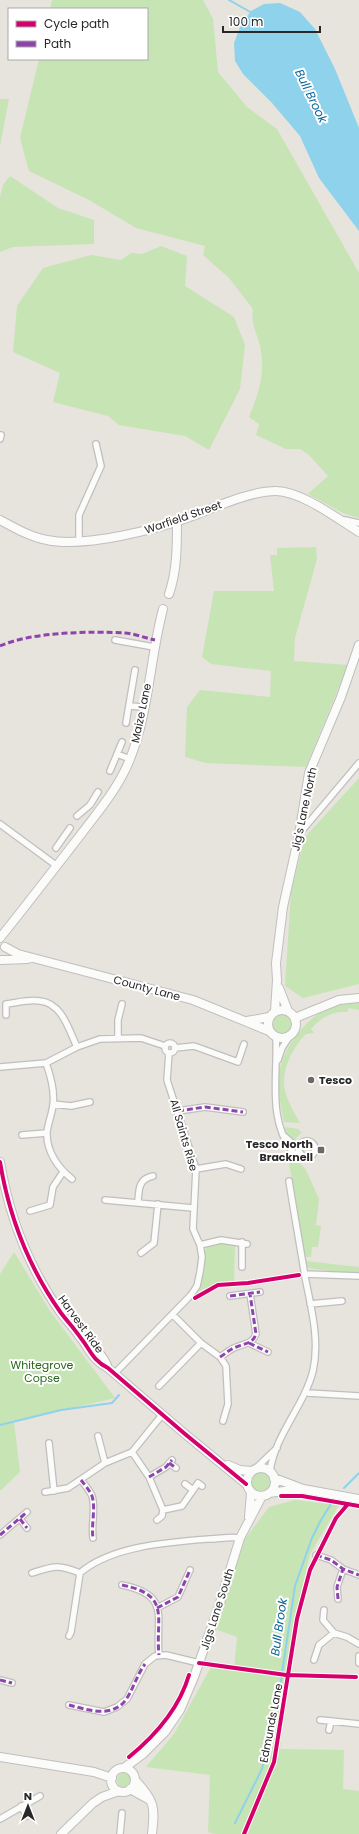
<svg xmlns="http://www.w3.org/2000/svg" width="359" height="1834" viewBox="0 0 359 1834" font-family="Poppins,sans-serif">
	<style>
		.green { fill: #c7e4b5 }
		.water { fill: #8fd2eb }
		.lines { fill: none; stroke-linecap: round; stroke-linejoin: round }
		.stream { stroke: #8fd2eb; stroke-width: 2 }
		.street-casing { stroke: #c0bfbf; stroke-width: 8 }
		.secondary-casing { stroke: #c0bfbf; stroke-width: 10 }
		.street { stroke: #fbfbfa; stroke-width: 5.5 }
		.secondary { stroke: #fbfbfa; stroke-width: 8 }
		.quiet { stroke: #8e44ad; stroke-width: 3; stroke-dasharray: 6 3; stroke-linecap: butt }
		.cycleway-casing { stroke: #fff; stroke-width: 6 }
		.cycleway { stroke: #d6006c; stroke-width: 4 }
		.poi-dot { fill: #6b6967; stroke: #fff; stroke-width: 1.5 }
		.labels { text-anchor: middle; stroke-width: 4; stroke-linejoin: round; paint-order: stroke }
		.street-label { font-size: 11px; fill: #282828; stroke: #fff }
		.poi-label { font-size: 11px; font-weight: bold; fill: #282828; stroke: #fff; text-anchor: start }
		.park-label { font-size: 11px; fill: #266618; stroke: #fff }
		.water-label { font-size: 12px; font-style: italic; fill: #0a669b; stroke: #fff }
	</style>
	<rect width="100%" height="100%" fill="#e7e3dd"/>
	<path class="green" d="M52 0H203L213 19 218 72 247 107 277 129 359 273V518L343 513 308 494 328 476 309 455 300 449H286L256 435 259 424 249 417C258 394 265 376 261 351 259 335 250 326 253 309L229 278 203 255 205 246 136 228 89 200 29 171 20 138 39 59H147V9H50Z
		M0 99H9L0 146Z
		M10 176 58 208 94 220V244L13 247 0 252V197L3 185Z
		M161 246 187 256 185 286 234 317 245 345 240 389 209 450 185 436 119 425 108 416 53 402 60 373 13 352 17 306 43 268 91 255 121 260 131 253 142 254Z
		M316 547 317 559 295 638 294 661 348 665 306 767 206 763 185 757 187 707 200 690 270 697 271 671 211 664 202 657 214 591H274L270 555H277V548Z
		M359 778V984L303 998 285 986 291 892 305 837Z
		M347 1003H359V1010L348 1008V1012C334 1010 320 1018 311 1029L314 1033 306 1034C292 1048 279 1074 286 1094 289 1104 295 1114 300 1123L284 1122C281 1107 277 1088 279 1073 283 1050 300 1027 318 1014 326 1008 337 1006 347 1003Z
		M269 1024a12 12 0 1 1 24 0a12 12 0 1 1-24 0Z
		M284 1127 299 1129V1131L302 1132 295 1139C288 1137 283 1135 284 1127Z
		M288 1157 300 1163 306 1170 319 1199 316 1225 321 1226 318 1247H312L311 1257H305Z
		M222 1242 235 1244 234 1283 217 1284 196 1292 204 1272 205 1251 207 1246Z
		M14 1252 50 1311 115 1398 14 1422 20 1472 0 1491V1274Z
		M305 1261 359 1267V1275L308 1268Z
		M251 1482a10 10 0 1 1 20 0a10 10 0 1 1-20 0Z
		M295 1500 339 1505 310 1554 295 1619 280 1749 344 1750 343 1789 359 1791V1834H215L208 1832 210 1775 146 1767 174 1734 211 1667 234 1670 237 1637 215 1629 245 1539 269 1507Z
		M117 1780a7 7 0 1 1 14 0a7 7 0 1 1-14 0Z"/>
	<path class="water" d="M280 3 300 12 315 29 335 69 359 128V231L319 178 300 136 272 103 243 74 235 61 234 43 241 25 251 11 264 4Z"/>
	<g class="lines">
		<path class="stream" d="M229 0 252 13
			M0 1425 61 1410 112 1403 119 1395
			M344 1488 359 1473
			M235 1823 262 1769 277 1707 295 1586 312 1538 321 1520 331 1504"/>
		<g class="street-casing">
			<path id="street" d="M0 439 1 435
				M345 520 359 523
				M79 541V515L101 466 96 444
				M115 640 154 647
				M129 706 144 707
				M126 723 135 670
				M117 754 130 759
				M110 771 122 742
				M77 816 90 805 98 792
				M0 824 57 866
				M300 833 359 763
				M56 848 70 828
				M6 1015V1004C16 1003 30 999 40 1001 62 1003 69 1030 77 1047
				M118 1037V1020L122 1004
				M276 1037C278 1076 267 1119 293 1153L301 1154
				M165 1048a5 5 0 1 1 10 0a5 5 0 1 1-10 0Z
				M175 1048 194 1046 238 1062 244 1044
				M278 1060 282 1048 289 1037
				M46 1063C51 1077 55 1091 53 1105 52 1114 48 1123 47 1132 46 1151 58 1168 72 1179
				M0 1067 46 1063 77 1047 100 1039 141 1038 165 1046
				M53 1104 71 1106 90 1102
				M178 1111 205 1107 243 1112
				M22 1135 47 1133
				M283 1135 292 1143 300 1145
				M299 1149a8 8 0 1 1 16 0a8 8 0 1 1-16 0Z
				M196 1169 226 1164 241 1169
				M105 1200 193 1208
				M138 1202C139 1190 138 1179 153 1176
				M30 1211 50 1205 53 1187 63 1172
				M200 1245 221 1240 247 1244
				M141 1253 154 1243 158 1204
				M242 1267V1242
				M305 1274 359 1276
				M230 1296 260 1292
				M310 1304 342 1301
				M173 1315 201 1343 220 1357 226 1366 228 1404 223 1421
				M249 1343 268 1352
				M220 1357C225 1354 229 1350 234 1348 244 1343 252 1345 256 1334L250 1294
				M114 1374 191 1295 197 1286 200 1272 202 1257 200 1245 193 1229 196 1169 167 1080 169 1053
				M159 1386 201 1343
				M305 1392 308 1393 359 1396
				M98 1436 105 1463
				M49 1443 54 1491
				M132 1452 149 1477 163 1510 162 1516 157 1520
				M169 1463 176 1468
				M256 1468 277 1448
				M270 1471C275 1435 304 1406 313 1371 320 1340 311 1307 305 1277 300 1245 294 1213 289 1181
				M149 1477 166 1467 172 1460
				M81 1480C85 1485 90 1491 92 1496 96 1509 91 1524 93 1538
				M185 1484 193 1490
				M45 1492 68 1488 105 1463 132 1452 162 1415
				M163 1510 182 1506 198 1483 202 1486
				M20 1519 27 1528
				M0 1535 27 1512
				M316 1555 331 1560 343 1569 359 1575
				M32 1573C54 1566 58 1564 80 1573
				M122 1585C172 1595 155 1618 159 1655
				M338 1599 337 1587 343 1569
				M157 1608 178 1597 190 1570
				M324 1610 323 1620 334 1633
				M69 1636 71 1632 80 1573C111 1546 169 1542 209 1539 219 1539 230 1536 240 1538
				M359 1656V1663
				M314 1660 319 1645 334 1633 347 1637 359 1644
				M0 1680 12 1683
				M69 1705 104 1712 117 1707 127 1699 145 1664 155 1656 166 1655 199 1663
				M320 1720 331 1721
				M329 1730 331 1721 359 1724
				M21 1806 27 1816
				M0 1819 40 1796
				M120 1834 122 1813"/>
		</g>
		<g class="secondary-casing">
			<path id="secondary" d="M0 520C15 528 30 537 47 540 86 548 158 529 195 515 218 506 251 491 276 491 301 491 338 519 359 532
				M169 594C177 571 177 546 177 522
				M0 938C28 903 55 868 82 833 100 809 119 787 130 759 149 712 150 658 163 609
				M5 947 18 954 193 1000 269 1031
				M1 960 27 959
				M279 988 288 1011
				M268 1024a14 14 0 1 1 28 0a14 14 0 1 1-28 0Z
				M275 1011 277 980 276 963 283 907 299 835 309 773 341 697 359 645
				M295 1018 339 1000 359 998
				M247 1021 269 1017
				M0 1162C9 1216 29 1268 61 1313 67 1321 74 1328 80 1337 90 1349 92 1360 108 1368L185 1434 246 1484
				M83 1339C93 1344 104 1357 108 1368
				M228 1465 240 1470 251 1471
				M247 1482a14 14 0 1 1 28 0a14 14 0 1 1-28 0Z
				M274 1478 303 1489 359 1499
				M269 1493 300 1489
				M249 1517 251 1493
				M0 1757 94 1772 112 1778
				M124 1768 143 1754 165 1732 180 1710 194 1677 219 1606 240 1538 262 1496
				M111 1780a12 12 0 1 1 24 0a12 12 0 1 1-24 0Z
				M135 1780C155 1801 155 1807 152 1834
				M130 1789 150 1800
				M61 1834 93 1803 102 1797 119 1791"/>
		</g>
		<use href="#street" class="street"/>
		<use href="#secondary" class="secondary"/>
		<path class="quiet" d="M0 646C30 632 92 631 125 633 136 634 145 638 155 640
			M178 1111 205 1107 243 1112
			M230 1296 260 1292
			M249 1343 268 1352
			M220 1357C225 1354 229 1350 234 1348 244 1343 252 1345 256 1334L250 1294
			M169 1463 176 1468
			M149 1477 166 1467 172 1460
			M81 1480C85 1485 90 1491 92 1496 96 1509 91 1524 93 1538
			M20 1519 27 1528
			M0 1535 27 1512
			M316 1555 331 1560 343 1569 359 1575
			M122 1585C172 1595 155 1618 159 1655
			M338 1599 337 1587 343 1569
			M157 1608 178 1597 190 1570
			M0 1680 12 1683
			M69 1705C88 1710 114 1719 127 1698 134 1687 137 1675 145 1664"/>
		<g class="cycleway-casing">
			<path id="cycleway" d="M0 1162C9 1216 29 1268 61 1313 67 1321 74 1328 80 1337 90 1349 92 1360 108 1368L185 1434 246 1484
				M195 1298 218 1285 248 1283 299 1275
				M281 1496H302L359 1506
				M199 1663 286 1675 356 1677
				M129 1757C156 1735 179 1709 189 1675
				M244 1834 274 1762 297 1619 310 1570 336 1518 348 1504"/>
		</g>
		<use href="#cycleway" class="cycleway"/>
	</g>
	<g class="poi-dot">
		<circle cx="311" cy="1080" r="4"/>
		<rect x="317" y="1146" width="8" height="8" rx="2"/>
	</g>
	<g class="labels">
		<g class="street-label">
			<text transform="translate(183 517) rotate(-19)" y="4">Warfield Street</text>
			<text transform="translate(141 713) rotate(-78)" y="4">Maize Lane</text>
			<text transform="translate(304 809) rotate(-78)" y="4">Jig's Lane North</text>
			<text transform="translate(147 988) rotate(15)" y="4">County Lane</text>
			<text transform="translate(184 1135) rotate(74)" y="4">All Saints Rise</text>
			<text transform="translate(81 1324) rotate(54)" y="4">Harvest Ride</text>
			<text transform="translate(217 1609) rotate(-72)" y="4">Jigs Lane South</text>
			<text transform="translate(271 1723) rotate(-79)" y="4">Edmunds Lane</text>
		</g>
		<g class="poi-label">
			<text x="319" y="1084">Tesco</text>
			<text x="313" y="1148" text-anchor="end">Tesco North<tspan x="313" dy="13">Bracknell</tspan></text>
		</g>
		<g class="park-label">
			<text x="42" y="1369">Whitegrove<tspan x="42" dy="13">Copse</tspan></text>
		</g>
		<g class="water-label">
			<text transform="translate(311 96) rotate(64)" y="4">Bull Brook</text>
			<text transform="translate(279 1627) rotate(-82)" y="4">Bull Brook</text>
		</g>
	</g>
	<rect x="8" y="8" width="140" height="52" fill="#ffffff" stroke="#a9a9a9"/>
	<rect x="16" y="21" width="20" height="6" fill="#d6006c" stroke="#a9a9a9"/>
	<text x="44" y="28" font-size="12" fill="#282828">Cycle path</text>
	<rect x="16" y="41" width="20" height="6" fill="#8e44ad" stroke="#a9a9a9"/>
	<text x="44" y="48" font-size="12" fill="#282828">Path</text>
	<g transform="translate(28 1806)" stroke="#ffffff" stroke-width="3" paint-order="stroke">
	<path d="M0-3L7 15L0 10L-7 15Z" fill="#282828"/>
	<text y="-6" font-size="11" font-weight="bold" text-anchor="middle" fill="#282828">N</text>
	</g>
	<path d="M223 26v6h97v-6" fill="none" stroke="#282828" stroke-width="2"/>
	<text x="229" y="26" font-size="12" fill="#282828" stroke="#ffffff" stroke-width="3" paint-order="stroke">100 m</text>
</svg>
